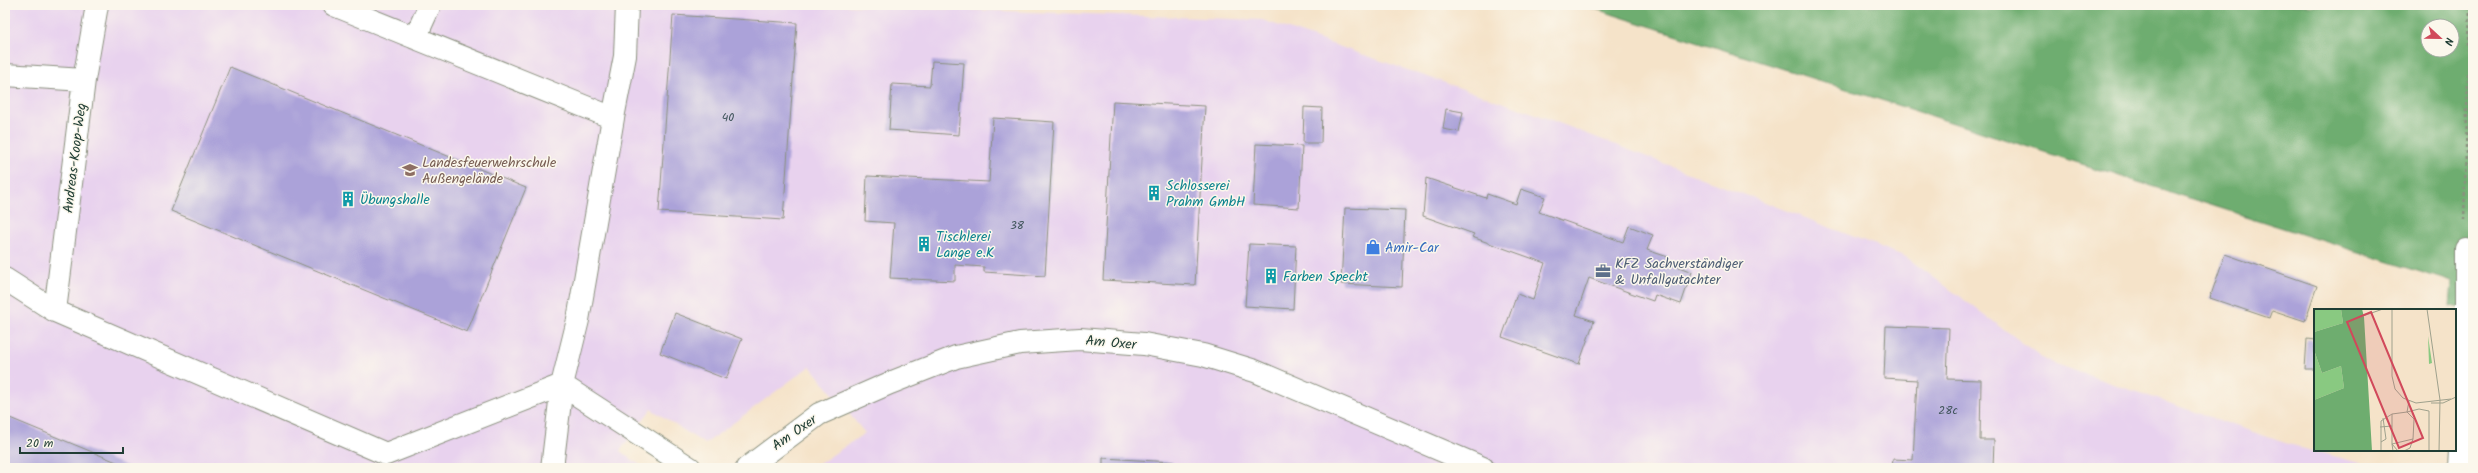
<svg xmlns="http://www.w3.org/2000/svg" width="2478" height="473" viewBox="0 0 2478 473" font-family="Kalam,sans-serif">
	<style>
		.built { fill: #e8d2ee }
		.forest { fill: #6ead6f; stroke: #467552; fill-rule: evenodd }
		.building { fill: #aba2d9 }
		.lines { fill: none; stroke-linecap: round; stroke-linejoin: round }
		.minor-casing { stroke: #8a907e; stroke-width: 24 }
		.path { stroke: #8a907e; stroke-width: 2.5; stroke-dasharray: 3 3; stroke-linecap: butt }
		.minor { stroke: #fff; stroke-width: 22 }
		.labels { text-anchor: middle; stroke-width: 3; stroke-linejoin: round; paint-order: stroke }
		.number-label { font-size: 12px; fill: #42565d }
		.street-label { font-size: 14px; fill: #1f3d34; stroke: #fbf7ec }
		.education-label { font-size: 14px; fill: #785e54; stroke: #fbf7ec; text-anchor: start }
		.culture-label { font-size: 14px; fill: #0d838f; stroke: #fbf7ec; text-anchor: start }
		.shop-label { font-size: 14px; fill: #366cbe; stroke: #fbf7ec; text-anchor: start }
		.service-label { font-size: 14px; fill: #4e5e75; stroke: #fbf7ec; text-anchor: start }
		.inset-road { fill: none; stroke: #9fa18d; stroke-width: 1 }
		.view { fill: #d1495b; fill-opacity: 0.15; stroke: #d1495b; stroke-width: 2 }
		.inset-edge { fill: none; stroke: #1f3d34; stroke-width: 2 }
	</style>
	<rect width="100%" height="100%" fill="#fbf7ec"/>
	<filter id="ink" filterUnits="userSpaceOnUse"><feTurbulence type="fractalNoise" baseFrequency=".025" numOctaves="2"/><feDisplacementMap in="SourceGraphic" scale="8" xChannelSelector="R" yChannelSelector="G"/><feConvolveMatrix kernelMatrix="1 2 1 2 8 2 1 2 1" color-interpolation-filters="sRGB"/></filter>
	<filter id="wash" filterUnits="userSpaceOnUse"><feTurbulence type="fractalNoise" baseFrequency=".012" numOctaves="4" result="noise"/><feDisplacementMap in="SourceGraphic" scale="16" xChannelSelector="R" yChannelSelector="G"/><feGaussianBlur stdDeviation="0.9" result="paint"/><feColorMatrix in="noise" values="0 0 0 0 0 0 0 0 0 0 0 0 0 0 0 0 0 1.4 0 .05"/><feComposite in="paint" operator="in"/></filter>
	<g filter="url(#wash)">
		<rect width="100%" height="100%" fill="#f5e3c9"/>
		<path class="built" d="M5 5H827L1262 20 1533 113 1906 257 2047 361 2285 443 2378 468H813L865 433 810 366 705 444 651 409 620 451 644 468H5Z"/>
		<path class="forest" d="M1583 5H2473V310L2450 306 2452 282ZM2428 26H2452V50H2428Z"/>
		<g id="blocks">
			<path class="building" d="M673 15 797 23 783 220 659 212Z
				M932 61 964 63 959 135 889 130 892 84 930 86Z
				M230 67 526 188 467 332 171 211Z
				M1113 101 1205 106 1195 285 1103 280Z
				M1304 107 1322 108 1321 143H1303Z
				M1446 109 1463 112 1459 132 1443 129Z
				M993 118 1054 122 1045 276 984 272V267L955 265V281L890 278 894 223 865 221 867 176 989 182Z
				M1256 144 1302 146 1299 208 1253 205Z
				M1426 178 1486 198 1487 194 1516 204 1521 189 1545 197 1539 212 1623 242 1629 226 1653 235 1647 250 1668 257 1666 262 1692 272 1681 304 1655 295 1653 301 1589 278 1576 315 1594 321 1579 364 1502 337 1517 294 1533 300 1545 263 1472 237 1474 234 1423 216Z
				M1345 208 1405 210 1402 287 1341 284Z
				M1249 244 1296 246 1293 309 1245 306Z
				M2225 254 2317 286 2305 321 2272 310 2269 318 2210 298Z
				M675 313 742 339 726 379 660 353Z
				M1886 326 1949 328 1947 379 1981 380 1980 440H1994L1993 468H1892L1893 459 1913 460 1917 380 1884 378Z
				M2307 339 2315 340V369H2305Z
				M5 416 131 468H5Z
				M1103 458 1173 462 1172 468H1103Z"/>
		</g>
	</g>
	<g filter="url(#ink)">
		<use href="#blocks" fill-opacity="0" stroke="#8a907e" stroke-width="1"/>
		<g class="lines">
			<g class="minor-casing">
				<path id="minor" d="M415 38 430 5
					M5 75 84 80
					M613 118 625 56 627 5
					M5 279 55 311 386 454 562 385 578 320 613 118 334 5
					M55 311 84 80 97 5
					M552 468 562 385 690 468
					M747 468 819 414 890 383 956 357 1020 343 1080 339 1144 344 1203 355 1255 371 1483 468
					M2459 468 2466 343V249"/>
			</g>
			<path class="path" d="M2464 220 2470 5"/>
			<use href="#minor" class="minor"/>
		</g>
	</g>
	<defs>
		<g id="university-bare" transform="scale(1.2)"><path d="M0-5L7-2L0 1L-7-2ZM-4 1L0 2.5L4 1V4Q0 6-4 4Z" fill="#8d6e63" stroke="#fbf7ec" stroke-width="2.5" paint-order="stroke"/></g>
		<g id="building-bare" transform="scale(1.2)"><path d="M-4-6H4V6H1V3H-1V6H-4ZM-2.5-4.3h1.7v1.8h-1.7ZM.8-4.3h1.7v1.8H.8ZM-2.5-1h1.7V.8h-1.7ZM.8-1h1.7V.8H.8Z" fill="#0f9aa8" stroke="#fbf7ec" stroke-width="2.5" paint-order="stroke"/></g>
		<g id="shop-bare" transform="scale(1.2)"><path d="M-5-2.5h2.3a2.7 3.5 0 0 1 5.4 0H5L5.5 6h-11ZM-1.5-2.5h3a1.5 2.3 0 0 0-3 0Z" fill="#3f7fe0" stroke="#fbf7ec" stroke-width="2.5" paint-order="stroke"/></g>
		<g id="office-bare" transform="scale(1.2)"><path d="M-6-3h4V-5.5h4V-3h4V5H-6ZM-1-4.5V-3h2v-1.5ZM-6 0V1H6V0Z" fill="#5c6f8a" stroke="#fbf7ec" stroke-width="2.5" paint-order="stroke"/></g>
	</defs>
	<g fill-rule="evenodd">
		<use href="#university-bare" x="410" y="170"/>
		<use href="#building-bare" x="1154" y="193"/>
		<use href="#building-bare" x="348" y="199"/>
		<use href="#building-bare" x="924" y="244"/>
		<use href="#shop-bare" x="1373" y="247"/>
		<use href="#office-bare" x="1603" y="271"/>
		<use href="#building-bare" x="1271" y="276"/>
	</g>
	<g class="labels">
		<g class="number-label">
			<text x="728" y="121">40</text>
			<text x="1017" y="229">38</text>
			<text x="1948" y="414">28c</text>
		</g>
		<g class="street-label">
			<text transform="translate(74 158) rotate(-83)" y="5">Andreas-Koop-Weg</text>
			<text transform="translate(1111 342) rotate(5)" y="5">Am Oxer</text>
			<text transform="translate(794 432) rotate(-35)" y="5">Am Oxer</text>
		</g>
		<g class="education-label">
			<text x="422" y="167">Landesfeuerwehrschule<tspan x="422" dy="16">Außengelände</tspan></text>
		</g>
		<g class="culture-label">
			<text x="1166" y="190">Schlosserei<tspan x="1166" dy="16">Prahm GmbH</tspan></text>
			<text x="360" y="204">Übungshalle</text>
			<text x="936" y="241">Tischlerei<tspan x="936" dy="16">Lange e.K</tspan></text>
			<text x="1283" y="281">Farben Specht</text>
		</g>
		<g class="shop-label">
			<text x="1385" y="252">Amir-Car</text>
		</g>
		<g class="service-label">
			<text x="1615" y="268">KFZ Sachverständiger<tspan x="1615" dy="16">&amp; Unfallgutachter</tspan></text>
		</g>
	</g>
	<g transform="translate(2314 309)">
		<rect width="142" height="142" fill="#f5e3c9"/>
		<path d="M0 0H27L29 14 0 23ZM110 0 118 54 115 55 114 27ZM0 41 8 64 27 57 30 79 0 91Z" fill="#89c981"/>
		<path d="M27 0H48L50 8 58 142H0V91L30 79 27 57 8 64 0 41V23L29 14Z" fill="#6ead6f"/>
		<path class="inset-road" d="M78 0V67L81 80 89 89 102 94 137 90M113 0 126 91 125 142M46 8 69 0M95 92 93 103 105 100 115 102V142M117 94H129L142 88M66 118 78 117M67 133 72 130 69 109M67 142V112L78 105M79 142 78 135 99 130M84 142 78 135V105L93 103 100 110 99 130 96 139 90 142"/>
		<path class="view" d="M57 3 109 129 85 139 33 13Z"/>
		<rect width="142" height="142" class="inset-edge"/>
	</g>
	<rect width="2478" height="473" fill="none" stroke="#fbf7ec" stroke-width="20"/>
	<g transform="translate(2440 38) rotate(112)"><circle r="19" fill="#fbf7ec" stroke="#a3ada2"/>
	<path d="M0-3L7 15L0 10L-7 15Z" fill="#d1495b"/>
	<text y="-6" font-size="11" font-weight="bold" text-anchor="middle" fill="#1f3d34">N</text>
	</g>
	<path d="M20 447v6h103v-6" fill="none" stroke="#1f3d34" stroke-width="2"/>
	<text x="26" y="447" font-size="12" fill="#1f3d34" stroke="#fbf7ec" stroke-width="3" paint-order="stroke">20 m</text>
</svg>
